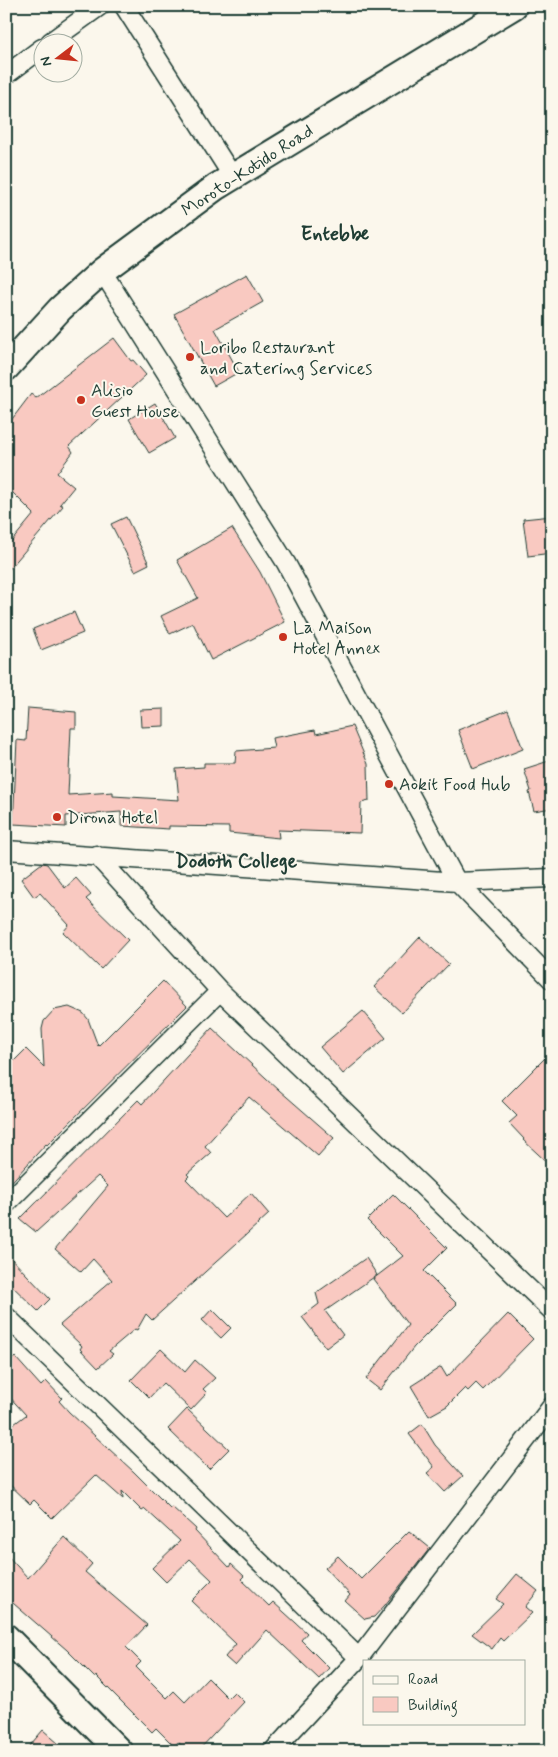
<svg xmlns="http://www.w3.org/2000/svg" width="558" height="1757" viewBox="0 0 558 1757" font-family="Mynerve,sans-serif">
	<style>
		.building { fill: #f9c9c1; stroke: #1f3d34 }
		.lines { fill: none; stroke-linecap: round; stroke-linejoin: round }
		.street-casing { stroke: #1f3d34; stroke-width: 21 }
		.secondary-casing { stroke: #1f3d34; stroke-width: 29 }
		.street { stroke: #fbf7ec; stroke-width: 18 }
		.secondary { stroke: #fbf7ec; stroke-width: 25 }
		.poi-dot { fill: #c8321e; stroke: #fbf7ec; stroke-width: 2 }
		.labels { text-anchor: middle; stroke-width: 4; stroke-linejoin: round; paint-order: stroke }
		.street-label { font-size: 18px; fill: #1f3d34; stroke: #fbf7ec }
		.poi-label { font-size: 18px; fill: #1f3d34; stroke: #fbf7ec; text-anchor: start }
		.quarter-label { font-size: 20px; font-weight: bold; fill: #1f3d34; stroke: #fbf7ec }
	</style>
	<rect width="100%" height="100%" fill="#fbf7ec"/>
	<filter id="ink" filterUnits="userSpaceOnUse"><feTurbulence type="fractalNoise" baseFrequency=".02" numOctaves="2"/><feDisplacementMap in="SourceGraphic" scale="10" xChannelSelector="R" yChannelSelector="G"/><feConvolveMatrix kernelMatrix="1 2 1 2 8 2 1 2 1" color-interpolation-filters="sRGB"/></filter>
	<g filter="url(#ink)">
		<path class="building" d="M247 274 263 302 215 329 239 372 214 386 174 314Z
			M114 338 131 361 133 360 146 375 69 446 73 452 57 473 74 487 60 504 63 506 6 573V548L34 514 6 486V427L31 394 36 398Z
			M155 403 175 438 149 453 129 419Z
			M552 516V553L528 556 523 519Z
			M126 517 149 564 135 571 111 524Z
			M232 528 260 572 285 622 211 660 193 623 170 634 161 616 198 598 177 560Z
			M74 612 83 633 41 650 33 629Z
			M28 708 76 712V728H71L68 795 113 792V796L179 800 176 769 204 767V763H235L236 751 274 748 272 738 315 730 316 734 352 726 368 764 369 801 361 803 360 833 278 830 279 838 229 833V827L169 826V829L121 826V812L66 816V827L13 824 17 740 26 741Z
			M164 709V726L141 727 140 710Z
			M508 710 523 749 473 769 458 730Z
			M552 760V808L534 811 529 792 531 791 524 769Z
			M42 863 47 864 65 888 76 878 91 895 86 899 128 940 101 969 63 932 69 925 40 893 34 897 21 879Z
			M420 937 449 964 402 1013 374 987Z
			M163 981 187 1006 47 1145 46 1144 6 1188V1069L26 1049 44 1067 42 1029 44 1021 54 1010 69 1007 83 1013 88 1019 98 1046Z
			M363 1011 386 1038 343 1074 320 1047Z
			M212 1028 279 1090 334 1138 318 1156 249 1097 205 1146 211 1153 187 1174 189 1176 186 1179 224 1218 251 1193 269 1214 152 1320 146 1314 137 1330 135 1329 109 1351 113 1354 98 1368 80 1349 82 1346 60 1325 112 1280 93 1259 81 1272 55 1249 108 1186 98 1176 36 1232 20 1219 138 1100 142 1104Z
			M545 1058 552 1066V1167L523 1140 524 1139 509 1123 517 1116 502 1101Z
			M393 1194 447 1248 424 1271 457 1304 414 1347 380 1390 366 1379 408 1325 373 1279 403 1256 367 1220Z
			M6 1253 50 1299 38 1311 6 1280Z
			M366 1258 377 1275 325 1311 343 1335 326 1348 302 1317 319 1304 316 1293Z
			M212 1309 231 1328 221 1338 202 1320Z
			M508 1314 533 1339 483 1390 476 1383 468 1391 465 1388 447 1406 429 1416 411 1386 441 1367 447 1377Z
			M161 1349 185 1372 195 1360 215 1378 203 1389 207 1393 191 1410 163 1383 149 1398 131 1380Z
			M15 1357 41 1386 46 1381 62 1398 59 1401 69 1412 134 1472 170 1508 172 1507 196 1529 195 1531 229 1567 231 1564 244 1576 241 1579 269 1606 273 1602 307 1633 301 1640 329 1668 319 1679 267 1630 235 1666 225 1657 236 1644 191 1601 212 1580 190 1559 166 1582 152 1568 180 1541 145 1509 142 1511 122 1491 123 1499 96 1475 52 1518 34 1500 30 1504 6 1481V1430L26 1415 6 1393V1365Z
			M187 1409 229 1449 209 1469 168 1429Z
			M422 1424 435 1445 463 1476 445 1492 427 1473 434 1467 409 1434Z
			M409 1531 430 1548 385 1605 374 1617 365 1619 345 1601 350 1595 325 1568 338 1556 361 1579Z
			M64 1537 92 1564 85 1572 147 1625 126 1647 141 1662 136 1667 167 1698 174 1691 185 1702 208 1678 228 1698 234 1692 244 1702 198 1751H188L178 1742 174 1746 156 1728 152 1732 96 1676 95 1678 67 1650 6 1597V1554L28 1578Z
			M517 1574 538 1591 525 1607 532 1613 503 1641 500 1638 492 1649 472 1634 503 1604 496 1599Z
			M43 1730 67 1751H25Z"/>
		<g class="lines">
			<g class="street-casing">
				<path id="street" d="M124 6 233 177
					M50 42 100 6
					M6 75 42 48
					M102 271 286 563 457 882 552 980
					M6 850 457 882 552 878
					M96 855 220 991 552 1311
					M6 1204 220 991
					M6 1316 359 1658
					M273 1751 359 1658 552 1406"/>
			</g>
			<g class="secondary-casing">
				<path id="secondary" d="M6 368 60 309 102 271 216 187 514 6
					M6 1637 119 1751"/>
			</g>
			<use href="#street" class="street"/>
			<use href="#secondary" class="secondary"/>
		</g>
	</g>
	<g class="poi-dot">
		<circle cx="190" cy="357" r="5"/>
		<circle cx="81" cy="400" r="5"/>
		<circle cx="283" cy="637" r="5"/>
		<circle cx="389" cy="784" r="5"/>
		<circle cx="57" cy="817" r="5"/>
	</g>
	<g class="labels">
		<g class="street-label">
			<text transform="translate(247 170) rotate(-33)" y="6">Moroto-Kotido Road</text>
		</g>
		<g class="poi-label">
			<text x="200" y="353">Loribo Restaurant<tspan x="200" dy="21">and Catering Services</tspan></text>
			<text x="91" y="396">Alisio<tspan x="91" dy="21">Guest House</tspan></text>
			<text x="293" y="633">La Maison<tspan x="293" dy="21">Hotel Annex</tspan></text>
			<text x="399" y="790">Aokit Food Hub</text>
			<text x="67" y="823">Dirona Hotel</text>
		</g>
		<g class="quarter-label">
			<text x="335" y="240">Entebbe</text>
			<text x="236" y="867">Dodoth College</text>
		</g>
	</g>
	<rect width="558" height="1757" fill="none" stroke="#fbf7ec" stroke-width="25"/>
	<rect x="12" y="12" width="533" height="1732" fill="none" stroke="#1f3d34" stroke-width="2" filter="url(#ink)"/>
	<rect x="363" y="1660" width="162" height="65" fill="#fbf7ec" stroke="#a3ada2"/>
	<rect x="373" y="1676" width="25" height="8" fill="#fbf7ec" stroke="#a3ada2"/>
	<text x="408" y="1684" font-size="15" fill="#1f3d34">Road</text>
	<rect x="373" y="1697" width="25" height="15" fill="#f9c9c1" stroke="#a3ada2"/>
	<text x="408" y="1710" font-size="15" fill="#1f3d34">Building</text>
	<g transform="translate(58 58) rotate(254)"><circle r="24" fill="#fbf7ec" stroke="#a3ada2"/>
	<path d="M0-4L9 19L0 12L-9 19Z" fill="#c8321e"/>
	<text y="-8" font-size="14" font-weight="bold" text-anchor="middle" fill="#1f3d34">N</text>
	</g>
</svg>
